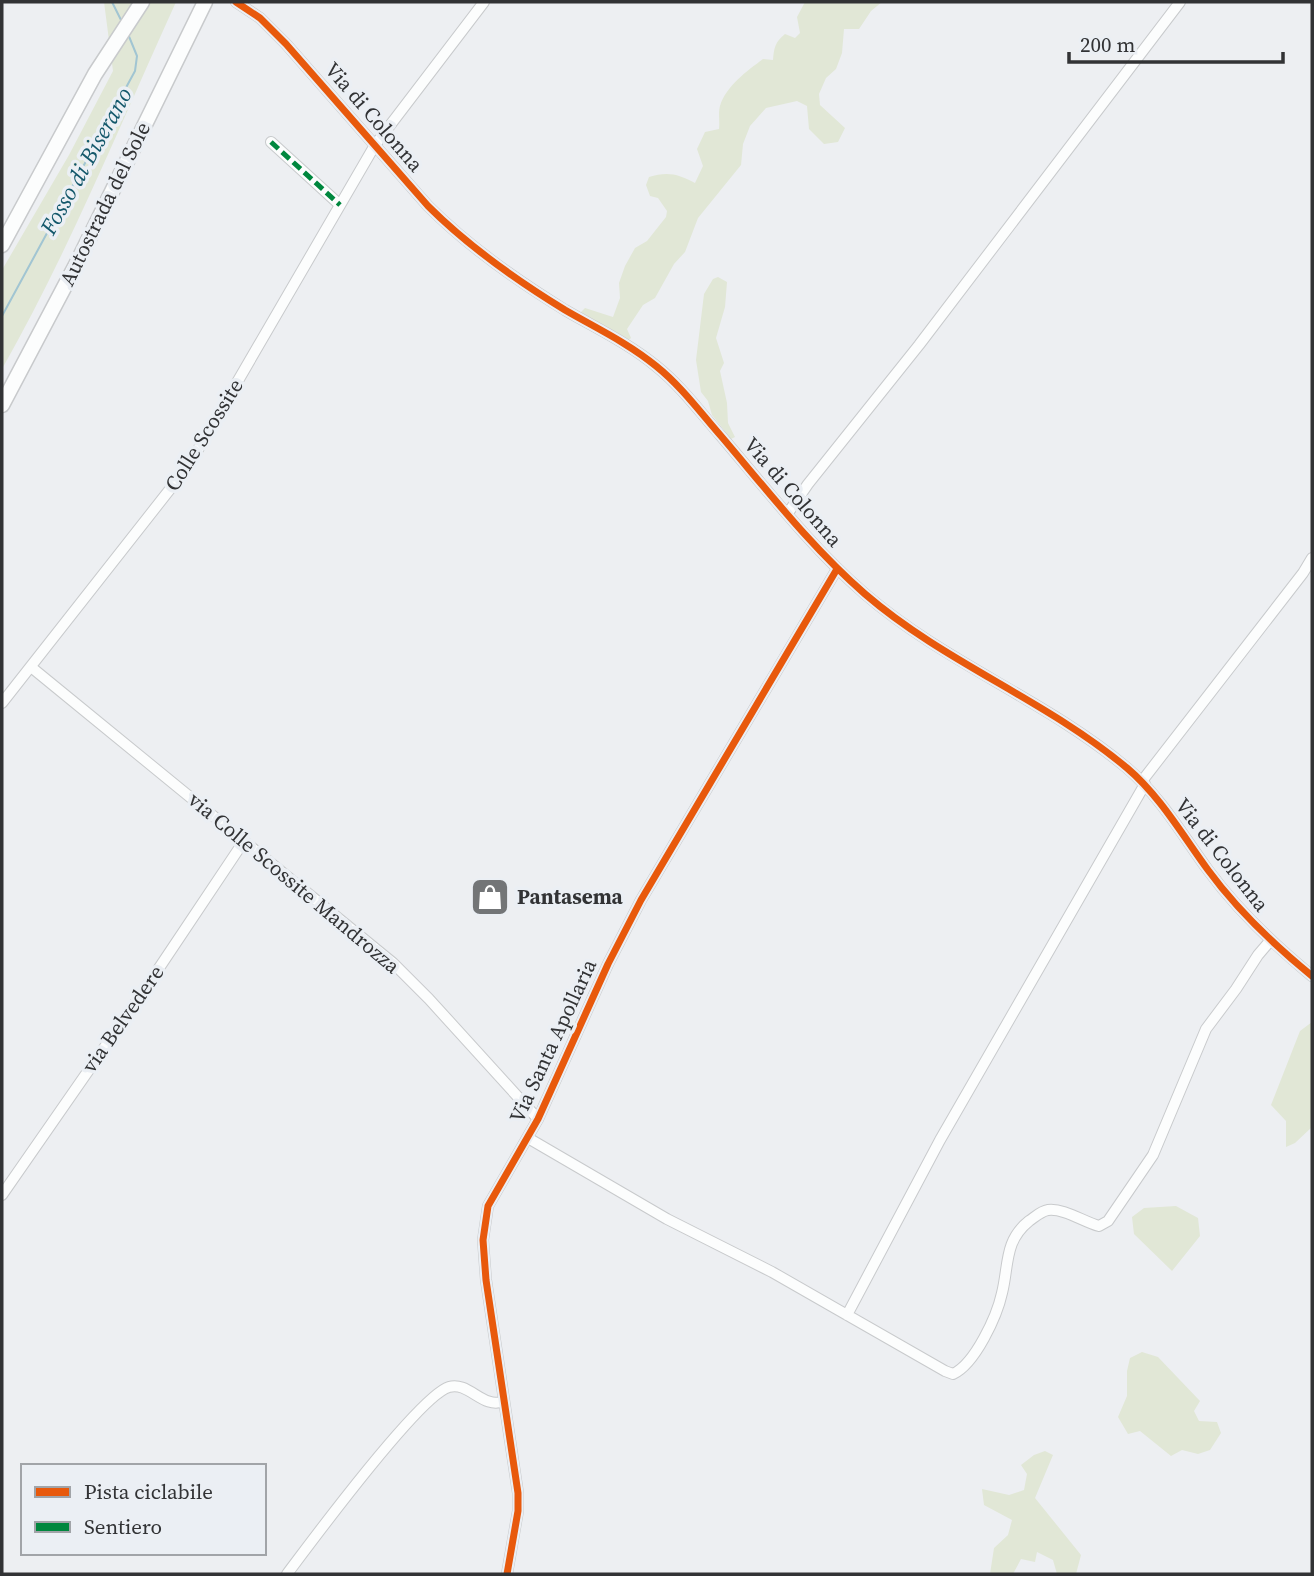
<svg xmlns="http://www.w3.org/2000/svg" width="1314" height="1576" viewBox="0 0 1314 1576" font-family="'Source Serif 4',serif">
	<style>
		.green { fill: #e1e7d6 }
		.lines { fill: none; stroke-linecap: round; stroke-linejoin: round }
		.stream { stroke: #a1c5d2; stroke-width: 2 }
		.minor-casing { stroke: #c8cacc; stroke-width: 12 }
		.highway-casing { stroke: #c8cacc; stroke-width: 17 }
		.minor { stroke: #fcfdfd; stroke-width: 10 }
		.highway { stroke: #fcfdfd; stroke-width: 14 }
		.quiet { stroke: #00873e; stroke-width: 5; stroke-dasharray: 10 5; stroke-linecap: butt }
		.cycleway-casing { stroke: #ebeff4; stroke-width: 11 }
		.cycleway { stroke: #e8590c; stroke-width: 7 }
		.labels { text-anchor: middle; stroke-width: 7; stroke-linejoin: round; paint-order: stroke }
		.street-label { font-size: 21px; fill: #323335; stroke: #ebeff4 }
		.poi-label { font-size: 21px; font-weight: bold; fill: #323335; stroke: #ebeff4; text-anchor: start }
		.water-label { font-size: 23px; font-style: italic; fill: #14586b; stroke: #ebeff4 }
	</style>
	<rect width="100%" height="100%" fill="#edeff2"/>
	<path class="green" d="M104 2H176C120 125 69 251 2 369V270L69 155 113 71Z
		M805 2H882L871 11 859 29H844L842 53 836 69 826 78 819 94 820 105 845 128 838 142 824 144 809 129 807 106 797 101 766 108 750 126 743 144 741 165 698 218 685 252 674 264 655 298 643 305 627 329 631 338 626 342 579 314 585 308 613 317 620 298 619 283 625 266 635 248 647 241 666 217 667 211 658 198 650 196 646 185 649 177C667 171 679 174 695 183L703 166 697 149 705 132 719 129C720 122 718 113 720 106 726 86 747 71 763 59L773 60C774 48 775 42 785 34L795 38 800 33 797 17Z
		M718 277 727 282 725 307 716 338 724 363 720 371 727 403 728 423 735 437 731 439 712 415 708 401 701 392 696 360 704 294 713 279Z
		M1312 1022V1127L1295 1143 1286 1147V1121L1271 1105 1300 1031Z
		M1176 1206 1198 1218 1200 1236 1172 1271 1134 1234 1132 1217 1144 1208Z
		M1142 1352 1158 1357 1200 1401 1194 1411 1199 1421 1217 1422 1221 1433 1210 1450 1198 1454 1182 1450 1171 1456 1140 1431 1128 1434 1118 1417 1127 1396V1371L1130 1358Z
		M1045 1451 1053 1455 1035 1498 1081 1555 1076 1574H1057L1053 1560 1037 1552 1035 1562 1021 1559 1013 1574H990L994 1548 1008 1535 1012 1520 984 1505 982 1489 1009 1495 1024 1490 1027 1474 1021 1465 1034 1455Z"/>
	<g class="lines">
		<path class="stream" d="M112 2 121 20
			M2 316 135 71 137 56 128 34"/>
		<g class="minor-casing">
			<path id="minor" d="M236 2 260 18 286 44 428 206C468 246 516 280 565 310 596 328 628 343 656 366 681 386 700 412 721 436 767 490 811 547 865 594 945 663 1046 700 1127 768 1160 796 1183 836 1208 870 1238 911 1273 944 1312 976
				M271 142 340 205
				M788 513 808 484 919 345 1180 2
				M31 667 393 963 429 999 538 1119
				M2 703 189 465 375 145 484 2
				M1142 781 1303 573 1312 558
				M528 1138 667 1219 772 1272 945 1371 953 1374C975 1364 997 1316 1002 1293 1009 1265 1004 1241 1029 1221 1035 1217 1041 1211 1048 1210 1064 1208 1084 1222 1099 1226L1108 1221 1153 1155 1206 1029 1236 989 1258 955 1270 941
				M2 1195 143 992 244 841
				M847 1315 940 1140 1145 784
				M287 1574C311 1542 419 1396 449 1387 469 1381 483 1410 504 1401
				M507 1574 518 1511V1493L486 1280 483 1240 488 1206 538 1119 608 964 641 900 837 569"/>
		</g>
		<g class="highway-casing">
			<path id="highway" d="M2 245 95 74 142 2
				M2 405 77 263 205 2"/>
		</g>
		<use href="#minor" class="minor"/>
		<use href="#highway" class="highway"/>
		<path class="quiet" d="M271 142 340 205"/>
		<g class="cycleway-casing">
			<path id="cycleway" d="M236 2 260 18 286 44 428 206C468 246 516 280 565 310 596 328 628 343 656 366 681 386 700 412 721 436 767 490 811 547 865 594 945 663 1046 700 1127 768 1160 796 1183 836 1208 870 1238 911 1273 944 1312 976
				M507 1574 518 1511V1493L486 1280 483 1240 488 1206 538 1119 608 964 641 900 837 569"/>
		</g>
		<use href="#cycleway" class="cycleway"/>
	</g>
	<defs>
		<g id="shop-square" transform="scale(2.0125)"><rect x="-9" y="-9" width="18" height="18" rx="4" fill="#737577" stroke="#ebeff4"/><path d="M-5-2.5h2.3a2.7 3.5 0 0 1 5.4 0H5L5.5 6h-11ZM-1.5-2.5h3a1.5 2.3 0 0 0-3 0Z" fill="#fff"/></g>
	</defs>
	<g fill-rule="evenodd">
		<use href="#shop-square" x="490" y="897"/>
	</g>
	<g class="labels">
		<g class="street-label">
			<text transform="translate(374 117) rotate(49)" y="7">Via di Colonna</text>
			<text transform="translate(105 204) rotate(-64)" y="7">Autostrada del Sole</text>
			<text transform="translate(204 435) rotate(-58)" y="7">Colle Scossite</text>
			<text transform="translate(793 492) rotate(49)" y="7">Via di Colonna</text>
			<text transform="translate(1222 855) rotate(52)" y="7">Via di Colonna</text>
			<text transform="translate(294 883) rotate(40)" y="7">via Colle Scossite Mandrozza</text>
			<text transform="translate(123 1019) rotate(-55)" y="7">via Belvedere</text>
			<text transform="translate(553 1041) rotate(-65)" y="7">Via Santa Apollaria</text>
		</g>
		<g class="poi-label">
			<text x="517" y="904">Pantasema</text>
		</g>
		<g class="water-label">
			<text transform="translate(86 161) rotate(-61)" y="8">Fosso di Biserano</text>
		</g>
	</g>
	<rect width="1314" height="1576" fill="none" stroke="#323335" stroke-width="7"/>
	<rect x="21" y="1464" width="245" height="91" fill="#ebeff4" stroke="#a1a4a8" stroke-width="2"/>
	<rect x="35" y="1487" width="35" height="10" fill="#e8590c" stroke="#a1a4a8" stroke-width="2"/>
	<text x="84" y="1499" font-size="21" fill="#323335">Pista ciclabile</text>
	<rect x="35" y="1522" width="35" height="10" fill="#00873e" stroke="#a1a4a8" stroke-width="2"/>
	<text x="84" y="1534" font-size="21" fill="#323335">Sentiero</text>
	<path d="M1069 52v10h214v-10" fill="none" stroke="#323335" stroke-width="3.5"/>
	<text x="1080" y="52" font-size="21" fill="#323335" stroke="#ebeff4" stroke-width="5" paint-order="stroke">200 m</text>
</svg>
